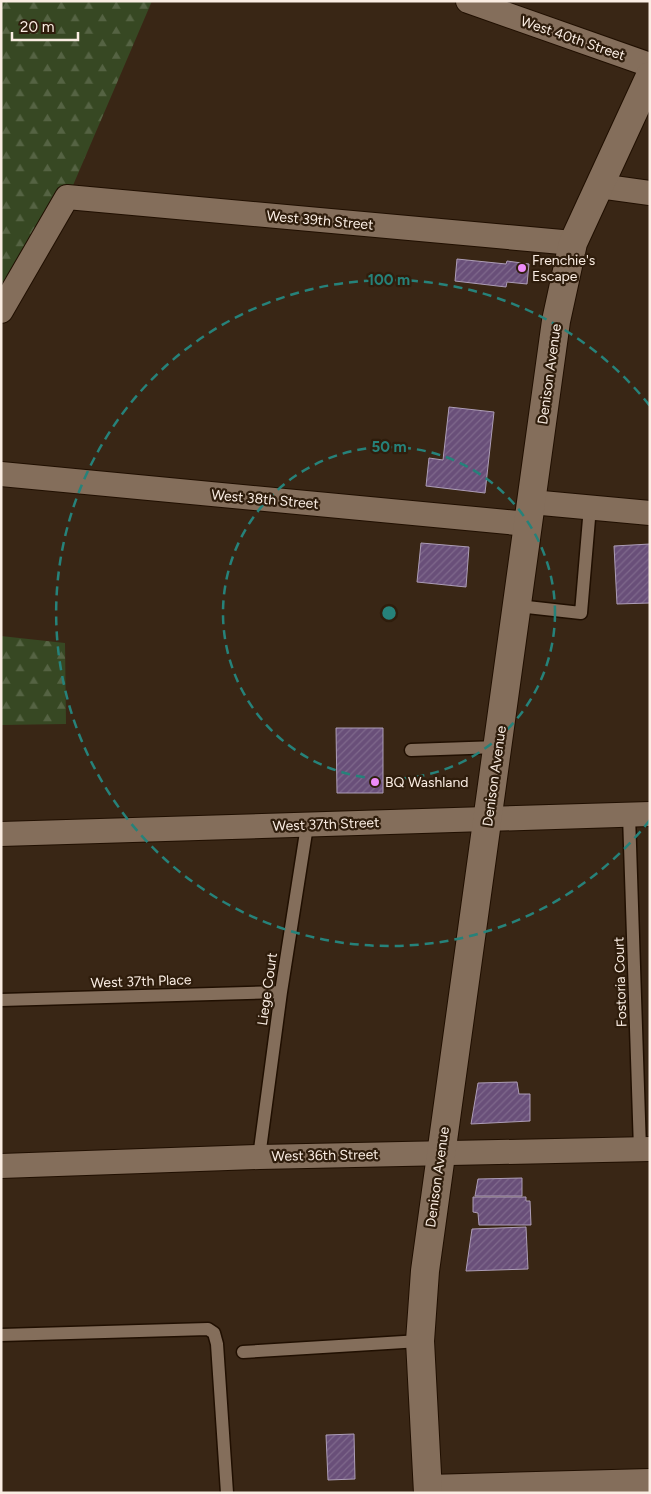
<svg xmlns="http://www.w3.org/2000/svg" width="651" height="1494" viewBox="0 0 651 1494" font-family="Figtree,sans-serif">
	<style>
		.forest { fill: url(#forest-firs) }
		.building { fill: url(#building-hatch); stroke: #ad9db6 }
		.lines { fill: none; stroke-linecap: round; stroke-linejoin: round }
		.service-casing { stroke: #200f01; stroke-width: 15 }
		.minor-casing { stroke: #200f01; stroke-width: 26 }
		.secondary-casing { stroke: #200f01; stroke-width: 30 }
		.service { stroke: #846e5b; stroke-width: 12 }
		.minor { stroke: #846e5b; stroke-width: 24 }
		.secondary { stroke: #846e5b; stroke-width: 28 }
		.ring { fill: none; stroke: #26827a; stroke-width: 2.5; stroke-dasharray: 9 6 }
		.poi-dot { fill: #ed8cf9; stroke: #2f1d0c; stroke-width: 2 }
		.labels { text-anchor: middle; stroke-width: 4.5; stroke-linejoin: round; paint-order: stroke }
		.street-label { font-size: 14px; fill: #faede3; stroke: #2f1d0c }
		.poi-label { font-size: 14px; fill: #faede3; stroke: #2f1d0c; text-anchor: start }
		.centre { fill: #26827a; stroke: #2f1d0c; stroke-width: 2.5 }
		.ring-label { font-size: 15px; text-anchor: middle; font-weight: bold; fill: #26827a; stroke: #2f1d0c; stroke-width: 4.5; stroke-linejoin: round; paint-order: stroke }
	</style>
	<defs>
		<pattern id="forest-firs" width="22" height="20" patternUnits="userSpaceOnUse" patternTransform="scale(1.25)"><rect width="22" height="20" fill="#374823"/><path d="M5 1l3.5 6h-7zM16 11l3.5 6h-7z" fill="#556343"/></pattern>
		<pattern id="building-hatch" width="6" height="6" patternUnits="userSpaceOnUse" patternTransform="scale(1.25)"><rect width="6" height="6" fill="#694f79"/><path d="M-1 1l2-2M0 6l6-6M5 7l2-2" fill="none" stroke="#7f698c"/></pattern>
	</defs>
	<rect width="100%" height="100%" fill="#392615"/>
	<path class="forest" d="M1 1H152L68 197 1 311Z
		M1 636 65 643 66 724 1 725Z"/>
	<path class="building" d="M457 259 506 264 507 261 529 264 527 284 507 282 506 287 455 281Z
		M449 407 494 412 485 493 426 486 429 458 443 460Z
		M421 543 469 547 466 587 417 582Z
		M650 544V603L617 604 614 546Z
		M336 728H383V793H337Z
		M517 1082 519 1094H530V1121L471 1124 478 1083Z
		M522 1178V1196H475L478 1179Z
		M473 1197H526V1201H530L531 1225H479L478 1213 473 1212Z
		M526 1227 528 1269 466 1271 472 1229Z
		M354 1434 355 1479 328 1480 326 1435Z"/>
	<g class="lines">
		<g class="service-casing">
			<path id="service" d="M518 606 581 613 590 507
				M411 750 498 747
				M629 815 640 1149
				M1 1000 281 992
				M259 1157 281 992 307 826
				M1 1335 208 1329 214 1333 217 1344 227 1493
				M243 1352 420 1341"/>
		</g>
		<g class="minor-casing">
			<path id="minor" d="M468 1 650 65
				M599 186 650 193
				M1 311 67 197 573 243
				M1 474 528 524
				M531 502 650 513
				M1 834 650 814
				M1 1166 259 1157 650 1149
				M428 1487 650 1481"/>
		</g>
		<g class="secondary-casing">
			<path id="secondary" d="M428 1493 420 1341 425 1271 556 321 573 243 650 76"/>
		</g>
		<use href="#service" class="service"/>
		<use href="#minor" class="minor"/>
		<use href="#secondary" class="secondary"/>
	</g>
	<g class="ring">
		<circle cx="389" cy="613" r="166"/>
		<path d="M650 820A333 333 0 1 1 650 406"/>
	</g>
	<g class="poi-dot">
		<circle cx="522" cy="268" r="5"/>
		<circle cx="375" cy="782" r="5"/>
	</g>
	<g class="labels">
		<g class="street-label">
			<text transform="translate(573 38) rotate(19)" y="5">West 40th Street</text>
			<text transform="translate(320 220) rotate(5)" y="5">West 39th Street</text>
			<text transform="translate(549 374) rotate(-82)" y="5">Denison Avenue</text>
			<text transform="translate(265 499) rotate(5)" y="5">West 38th Street</text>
			<text transform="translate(494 776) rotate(-82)" y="5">Denison Avenue</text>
			<text transform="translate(326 824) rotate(-2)" y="5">West 37th Street</text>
			<text transform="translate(141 981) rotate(-2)" y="5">West 37th Place</text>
			<text transform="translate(620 982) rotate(-92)" y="5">Fostoria Court</text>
			<text transform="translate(267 989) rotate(-82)" y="5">Liege Court</text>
			<text transform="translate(325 1155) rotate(-1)" y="5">West 36th Street</text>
			<text transform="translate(437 1177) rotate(-82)" y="5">Denison Avenue</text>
		</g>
		<g class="poi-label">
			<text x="532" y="265">Frenchie's<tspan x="532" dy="16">Escape</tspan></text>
			<text x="385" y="787">BQ Washland</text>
		</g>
	</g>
	<circle cx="389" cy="613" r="8" class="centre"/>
	<g class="ring-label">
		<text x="389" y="285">100 m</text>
		<text x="389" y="452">50 m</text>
	</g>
	<rect width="651" height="1494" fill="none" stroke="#faede3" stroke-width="5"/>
	<path d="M12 32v8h66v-8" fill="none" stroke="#faede3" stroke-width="2.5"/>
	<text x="20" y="32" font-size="15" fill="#faede3" stroke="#2f1d0c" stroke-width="4" paint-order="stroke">20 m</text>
</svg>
